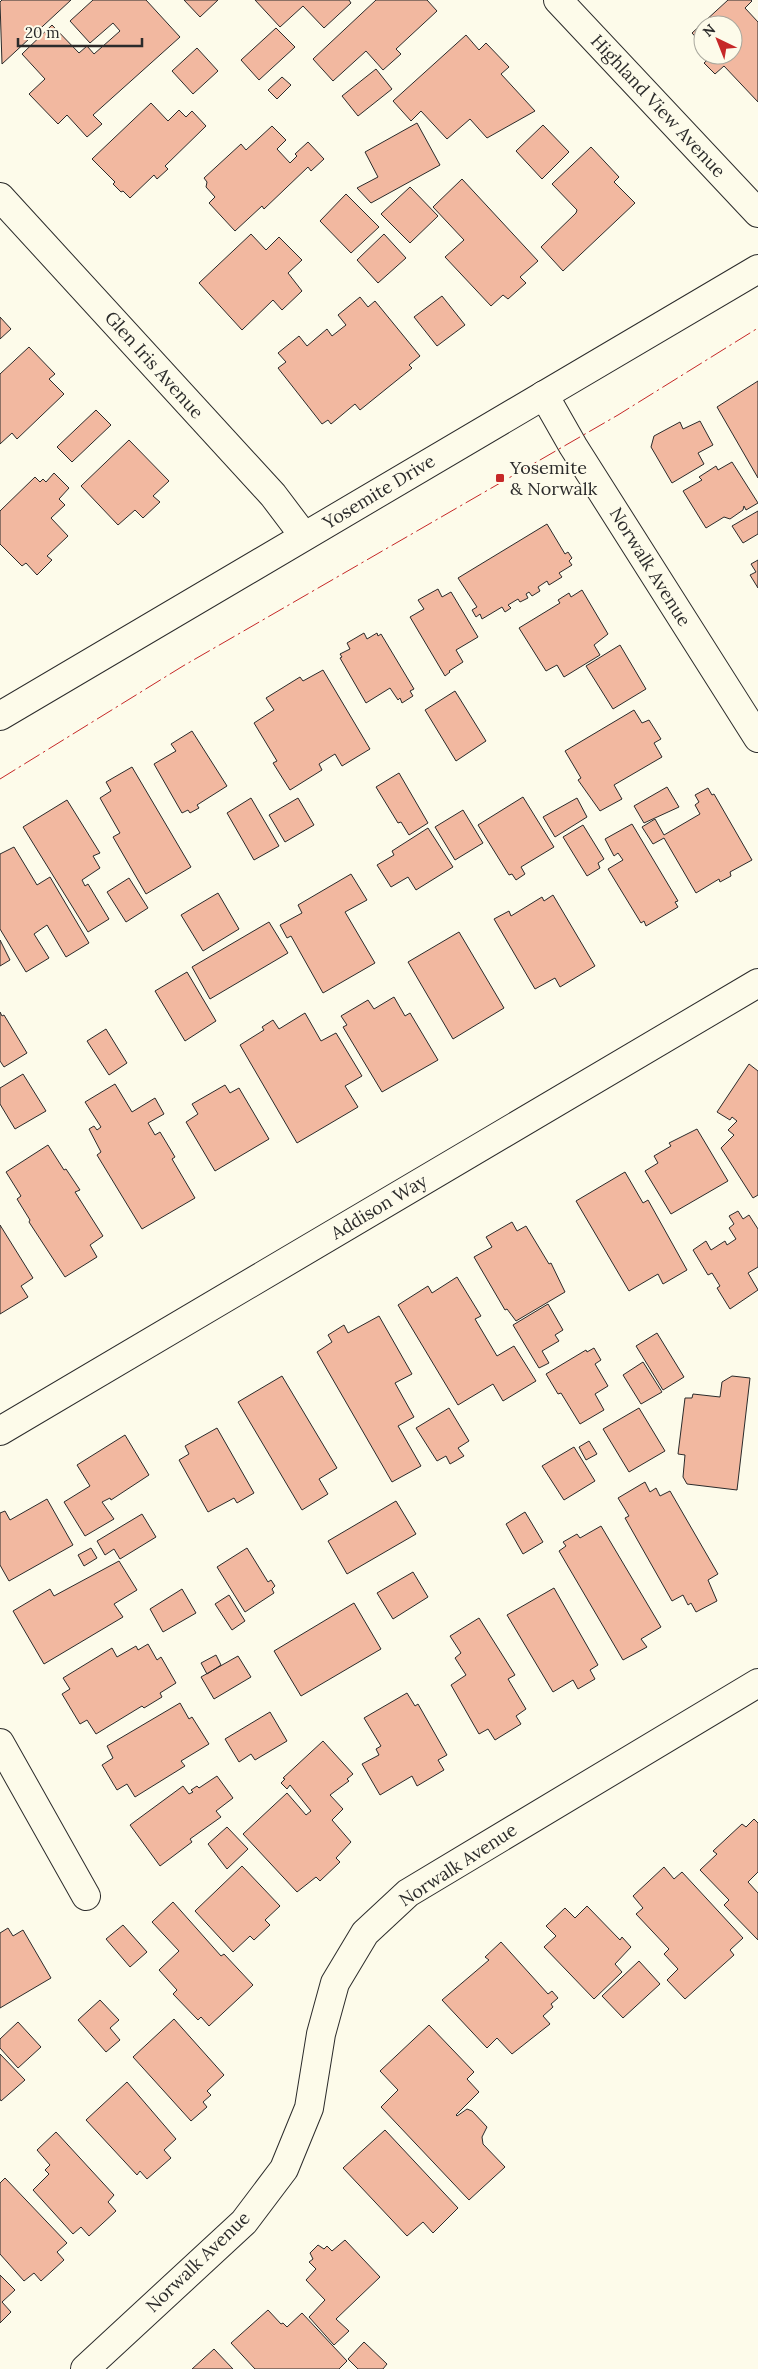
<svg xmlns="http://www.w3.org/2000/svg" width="758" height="2369" viewBox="0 0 758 2369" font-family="Lora,serif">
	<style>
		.building { fill: #f2b8a0; stroke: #2b2b2b }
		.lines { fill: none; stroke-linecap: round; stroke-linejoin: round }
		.minor-casing { stroke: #2b2b2b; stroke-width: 30 }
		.tertiary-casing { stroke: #2b2b2b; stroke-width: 30 }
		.minor { stroke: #fdfbea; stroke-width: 28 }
		.tertiary { stroke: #fdfbea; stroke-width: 28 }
		.power { stroke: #c62828; stroke-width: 1; stroke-dasharray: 18 4 2.5 4; stroke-linecap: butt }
		.poi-dot { fill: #c62828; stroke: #fdfbea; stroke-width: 2 }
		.labels { text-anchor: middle; stroke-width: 4; stroke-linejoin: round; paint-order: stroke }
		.street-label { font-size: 18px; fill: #2b2b2b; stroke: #fdfbea }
		.poi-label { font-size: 18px; fill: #2b2b2b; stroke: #fdfbea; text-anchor: start }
	</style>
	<rect width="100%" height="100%" fill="#fdfbea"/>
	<path class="building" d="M2 0H71L2 64 0 2Z
		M93 0H146L180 37 93 115 102 124 87 137 67 115 58 124 29 94 45 79 22 54 52 25 79 53 87 46 94 54 120 31 113 23 90 43 70 21Z
		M184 0H218L200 17Z
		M255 0H349L351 3 324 28 303 6 280 27Z
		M376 0H427L437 11 396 49 401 54 383 70 366 51 333 81 313 59Z
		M728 0H751L752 1 745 8 758 22V102L724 66 715 74 704 63 713 55H733V25H703V45L692 33Z
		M276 28 295 47 259 80 241 60Z
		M466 35 479 50 486 43 509 67 501 74 535 111 487 138 470 119 447 139 421 111 411 121 393 101Z
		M197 48 218 71 193 94 172 71Z
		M376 69 392 89 358 116 342 96Z
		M282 77 291 85 277 99 268 90Z
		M151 103 168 121 179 110 186 117 192 111 206 126 165 166 168 169 157 179 154 175 130 198 123 191 121 192 113 184 115 182 92 159Z
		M417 123 440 165 371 203 357 188 378 177 365 152Z
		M543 125 569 152 542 179 516 151Z
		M272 126 286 140 277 149 290 163 297 156 295 154 308 142 324 159 311 171 308 167 264 209 262 206 235 231 209 203 215 197 206 187 207 182 204 178 241 144 246 150Z
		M591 147 619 177 614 182 635 203 563 271 541 247 576 213 577 210 552 184Z
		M462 179 538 261 520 277 526 283 508 299 503 295 491 306 445 257 464 240 433 207Z
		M410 187 438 216 410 243 381 214Z
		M346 194 379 227 351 253 320 221Z
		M251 234 266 250 279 237 302 260 288 273 302 291 282 310 273 300 242 330 199 283Z
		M384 234 406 258 378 283 357 260Z
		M442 296 465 325 437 346 414 317Z
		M360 297 368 307 375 301 420 356 409 365 412 368 360 410 355 404 331 424 328 420 322 424 278 368 286 362 278 353 299 336 307 346 327 329 332 336 346 325 338 315Z
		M0 317 11 329 0 339Z
		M29 347 55 374 49 379 64 394 17 439 12 433 0 444V374Z
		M758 381V478L717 407Z
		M96 410 111 425 72 462 57 447Z
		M700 421 713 445 698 453 704 464 672 483 651 447 654 436 680 422 683 429Z
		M129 440 169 481 153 496 160 502 143 518 135 510 118 525 81 486Z
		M732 462 758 503 746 510 744 506 743 510 730 519 724 517 706 528 683 491 702 480 699 477 716 466 718 470Z
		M54 473 69 488 59 499 65 505 51 518 68 536 47 556 52 560 37 575 26 563 22 566 0 544V511L35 477 40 482 43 479 46 482Z
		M758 511V534L743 543 732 526Z
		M547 524 565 554 568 552 572 558 569 561 572 565 559 573 562 577 549 585 547 581 538 587 540 591 532 596 529 592 526 594 528 598 520 602 518 599 508 605 511 608 505 612 502 607 482 619 480 614 476 617 472 610 477 607 458 578Z
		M758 560V588L750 575 756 572 751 564Z
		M438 589 442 597 451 592 478 637 456 650 463 662 449 671 450 672 445 676 410 617 424 609 418 600Z
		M582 590 608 634 594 645 600 655 564 677 557 665 546 671 519 628 560 603 558 600 569 593 571 597Z
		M364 633 367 639 377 633 378 636 381 634 414 689 410 691 413 696 402 703 400 698 398 700 390 688 366 703 340 658 342 657 340 654 350 649 347 643Z
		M620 645 646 689 613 709 586 666Z
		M323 670 370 749 342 766 335 754 319 764 322 770 290 790 273 763 277 761 254 723 274 710 266 698 300 677 303 681Z
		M455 691 486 741 456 761 425 710Z
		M634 710 642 723 649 720 661 739 654 743 662 757 614 785 622 799 600 811 578 780 581 778 565 751Z
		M192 731 227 786 197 805 199 808 190 813 188 810 182 813 154 764 176 751 171 744Z
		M132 767 191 867 146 894 113 837 120 833 100 798 111 791 106 782Z
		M399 773 428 823 409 835 401 822 398 823 376 787Z
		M667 787 679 807 644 823 634 806Z
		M708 788 712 795 714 794 752 860 730 872 731 876 720 882 719 879 696 893 664 838 653 844 642 827 655 819 664 835 700 814 695 805 699 802 695 795Z
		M523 797 554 847 521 867 525 874 516 880 512 874 509 875 478 825Z
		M251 798 279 846 254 860 227 813Z
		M298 798 314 825 285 842 269 815Z
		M577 798 587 817 555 837 543 817Z
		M67 800 100 853 93 856 100 868 82 880 85 886 88 884 109 919 88 932 23 827Z
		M463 810 483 843 455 860 435 827Z
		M632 824 678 901 675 902 678 907 646 926 644 921 641 923 608 869 623 860 618 853 614 856 605 839Z
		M583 825 604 859 598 863 600 868 587 876 563 837Z
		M428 828 453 867 416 890 408 877 391 887 377 865 394 855 392 851Z
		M14 847 37 885 50 877 89 943 66 957 47 925 34 934 49 958 26 972 0 929V854Z
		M351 874 367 900 345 912 375 963 323 993 291 936 287 938 280 925 302 913 298 905Z
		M129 878 148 908 126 922 107 892Z
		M218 893 239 929 203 951 181 915Z
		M553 895 595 966 560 987 555 978 535 989 494 919 509 911 511 916 542 897 544 901Z
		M269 922 288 953 210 999 192 967Z
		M459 932 504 1008 453 1039 408 962Z
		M0 940 10 960 0 966Z
		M187 972 216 1021 185 1041 155 991Z
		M394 997 405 1016 410 1013 438 1060 382 1092 343 1027 347 1025 341 1016 368 1000 374 1009Z
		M0 1012 2 1016 4 1015 27 1053 4 1067 0 1061Z
		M305 1013 321 1041 336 1033 362 1076 345 1086 358 1107 297 1143 240 1045 264 1030 262 1027 273 1020 279 1029Z
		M106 1029 127 1063 109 1075 87 1041Z
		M749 1064 758 1071V1195L753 1198 721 1148 734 1135 728 1130 737 1121 732 1117 730 1120 717 1112Z
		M23 1074 46 1111 15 1129 0 1104V1088Z
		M115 1084 132 1112 155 1098 164 1114 148 1123 155 1135 160 1132 175 1157 172 1159 195 1198 142 1229 97 1155 101 1152 89 1129 94 1126 97 1130 101 1127 85 1102Z
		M225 1085 230 1093 239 1088 269 1139 215 1171 186 1122 198 1114 192 1104Z
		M697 1129 728 1181 671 1214 645 1171 658 1163 654 1156 671 1146 669 1143Z
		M48 1145 64 1170 66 1169 80 1190 75 1192 103 1236 90 1245 97 1257 65 1277 29 1222 30 1220 17 1199 21 1196 6 1172Z
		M625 1172 643 1203 648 1200 687 1270 663 1284 658 1274 629 1291 576 1201Z
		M738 1211 743 1219 749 1215 758 1229V1267L748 1273 758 1290 730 1309 717 1288 720 1286 712 1273 708 1275 693 1250 706 1241 711 1250 725 1241 727 1245 736 1239 729 1228 734 1224 729 1216Z
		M512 1222 517 1231 526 1226 549 1264 551 1263 565 1292 516 1321 507 1309 505 1310 474 1257 492 1247 486 1237Z
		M0 1225 33 1278 21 1286 28 1297 0 1314Z
		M457 1277 481 1316 475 1319 497 1356 514 1346 536 1381 503 1401 493 1384 458 1405 398 1305 428 1286 432 1293Z
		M548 1304 563 1330 555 1335 559 1341 542 1351 549 1363 539 1368 513 1325Z
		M379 1316 412 1374 395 1383 414 1417 398 1426 421 1466 392 1482 317 1352 332 1342 328 1335 344 1325 348 1333Z
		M657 1333 684 1377 663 1390 636 1346Z
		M594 1348 601 1360 595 1364 608 1386 595 1394 604 1410 580 1424 561 1393 558 1394 546 1374 586 1350 587 1352Z
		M643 1362 662 1392 641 1404 623 1375Z
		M282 1376 337 1468 319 1479 328 1494 302 1510 238 1402Z
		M732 1376 750 1378 737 1490 687 1484 683 1477 685 1455 678 1454 685 1398H692L693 1394 720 1397 722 1382Z
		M449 1408 469 1441 458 1448 464 1456 450 1464 446 1456 437 1461 416 1428Z
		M639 1408 665 1451 629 1472 603 1429Z
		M217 1428 254 1493 237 1503 234 1498 208 1512 179 1460 189 1454 185 1446Z
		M125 1435 149 1475 111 1500 110 1498 102 1502 114 1519 85 1536 64 1502 90 1486 77 1465Z
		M589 1441 597 1454 586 1460 579 1447Z
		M574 1447 595 1481 564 1500 542 1466Z
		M645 1482 650 1492 656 1488 660 1496 670 1491 718 1574 708 1580 717 1601 696 1612 691 1603 688 1605 683 1595 672 1601 625 1518 629 1516 618 1498Z
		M47 1499 73 1545 9 1581 0 1565V1513L5 1511 10 1520Z
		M396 1501 416 1534 347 1574 328 1541Z
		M525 1512 543 1542 523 1554 506 1524Z
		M142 1514 156 1537 120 1559 114 1549 105 1555 97 1541Z
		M601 1526 661 1627 641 1639 647 1647 623 1660 559 1551 566 1546 563 1542 577 1534 580 1538Z
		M91 1548 97 1558 84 1566 78 1555Z
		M247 1548 268 1582 271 1580 275 1586 272 1589 274 1593 245 1612 217 1567Z
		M119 1561 137 1590 114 1604 123 1617 44 1664 13 1611 50 1589 54 1596Z
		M413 1572 428 1597 393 1619 377 1593Z
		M554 1588 598 1665 590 1670 595 1679 578 1689 573 1680 553 1692 507 1615Z
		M182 1589 196 1613 163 1632 150 1609Z
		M229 1595 245 1621 232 1630 215 1604Z
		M354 1603 381 1649 301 1696 274 1651Z
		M479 1618 515 1675 508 1679 526 1709 516 1716 521 1724 495 1740 488 1729 479 1734 451 1685 466 1675 455 1658 461 1653 450 1636Z
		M148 1644 157 1660 161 1657 176 1683 160 1693 162 1697 144 1708 142 1706 96 1734 87 1720 80 1724 62 1694 70 1689 63 1678 112 1648 117 1657 136 1646 138 1650Z
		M216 1655 221 1665 207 1674 201 1663Z
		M238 1656 251 1677 214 1699 201 1677Z
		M407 1693 415 1706 418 1704 447 1755 438 1760 444 1770 417 1786 412 1776 380 1795 362 1764 379 1755 376 1749 381 1746 364 1718Z
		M180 1703 189 1719 192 1717 209 1744 181 1761 185 1766 135 1797 127 1784 117 1790 102 1765 113 1758 107 1746Z
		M270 1712 287 1741 255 1760 251 1754 239 1762 225 1739Z
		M323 1741 353 1774 347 1779 349 1781 330 1795 343 1809 332 1820 351 1842 336 1858 340 1862 320 1881 316 1877 297 1892 243 1834 287 1793 306 1815 311 1811 290 1785 287 1789 281 1783 285 1779 283 1778Z
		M217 1776 233 1798 216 1811 221 1817 190 1839 192 1842 160 1866 130 1825 183 1786 189 1794 193 1792 191 1790 197 1786 199 1788Z
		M754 1819 758 1823V1872L748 1882 758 1893V1940L724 1905 729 1900 700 1870 717 1854 713 1851 742 1824 746 1827Z
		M227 1827 248 1849 227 1869 208 1844Z
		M242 1866 280 1906 265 1920 270 1925 254 1940 250 1936 233 1952 195 1911Z
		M664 1867 674 1879 682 1872 743 1938 730 1950 734 1955 685 1999 667 1980 678 1969 664 1954 669 1949 636 1914 643 1908 633 1896Z
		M173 1902 221 1956 224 1954 253 1985 209 2026 201 2017 198 2020 173 1994 177 1990 159 1970 179 1951 152 1922Z
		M587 1906 620 1940 622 1937 631 1947 615 1964 622 1972 594 1999 544 1947 556 1936 546 1926 565 1908 575 1918Z
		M123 1925 147 1952 130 1967 106 1939Z
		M8 1928 13 1936 23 1930 51 1978 0 2008V1933Z
		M501 1942 548 1994 552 1991 558 1998 551 2004 553 2007 543 2016 550 2024 512 2054 497 2038 487 2048 442 2000 489 1960 485 1957Z
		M639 1961 660 1984 623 2018 602 1996Z
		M100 2000 119 2020 110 2028 120 2040 106 2052 78 2020Z
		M174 2019 224 2075 207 2091 211 2095 203 2102 207 2107 191 2121 133 2057Z
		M18 2022 41 2047 18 2068 0 2048V2039Z
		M429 2025 474 2072 467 2079 479 2092 456 2115 457 2116 467 2109 472 2111 487 2127 482 2137 483 2144 505 2167 469 2200 381 2107 398 2090 380 2071Z
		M0 2054 25 2080 1 2101 0 2099Z
		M127 2082 176 2139 164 2150 171 2158 147 2179 140 2171 137 2175 86 2120Z
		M385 2130 458 2208 433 2233 423 2222 407 2236 343 2168Z
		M56 2132 114 2195 108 2202 116 2211 89 2236 81 2227 73 2234 33 2190 49 2174 45 2170 50 2165 37 2150Z
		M5 2178 67 2243 57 2252 64 2260 41 2281 34 2273 24 2281 0 2254V2183Z
		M345 2240 380 2277 336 2319 349 2331 334 2345 309 2317 325 2300 306 2280 316 2269 309 2262 313 2259 310 2253 318 2245 324 2249 327 2246 332 2251Z
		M0 2275 15 2290 2 2302 11 2312 0 2323Z
		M268 2310 281 2324 283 2323 287 2327 302 2313 347 2361 339 2369H255L231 2343Z
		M364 2342 387 2364 383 2369H358L348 2359Z
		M214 2349 233 2369H192Z"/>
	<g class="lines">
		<g class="minor-casing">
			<path id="minor" d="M558 0 758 213
				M0 197 273 495 304 536
				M544 395 573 446 758 738
				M0 1431 758 983
				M0 1743 86 1896
				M85 2369 244 2222 284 2169 309 2108 321 2034 335 1983 365 1933 408 1893 758 1683"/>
		</g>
		<g class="tertiary-casing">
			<path id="tertiary" d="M0 716 758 269"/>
		</g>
		<use href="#minor" class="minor"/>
		<use href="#tertiary" class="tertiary"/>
		<path class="power" d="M0 779 183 666 618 415 758 328"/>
	</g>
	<rect class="poi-dot" x="495" y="473" width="10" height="10" rx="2.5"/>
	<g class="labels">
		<g class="street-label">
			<text transform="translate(658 106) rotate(47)" y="6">Highland View Avenue</text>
			<text transform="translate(154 365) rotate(48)" y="6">Glen Iris Avenue</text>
			<text transform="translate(379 492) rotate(-31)" y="6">Yosemite Drive</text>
			<text transform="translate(650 567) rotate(58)" y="6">Norwalk Avenue</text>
			<text transform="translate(379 1207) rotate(-31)" y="6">Addison Way</text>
			<text transform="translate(458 1865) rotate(-33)" y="6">Norwalk Avenue</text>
			<text transform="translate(198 2262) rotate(-44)" y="6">Norwalk Avenue</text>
		</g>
		<g class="poi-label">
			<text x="510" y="474">Yosemite<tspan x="510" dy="21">&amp; Norwalk</tspan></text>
		</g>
	</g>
	<g transform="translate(718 40) rotate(317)"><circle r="24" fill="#fdfbea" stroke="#a9a89e"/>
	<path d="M0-4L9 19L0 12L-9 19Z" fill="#c62828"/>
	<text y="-8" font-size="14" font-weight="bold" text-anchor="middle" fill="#2b2b2b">N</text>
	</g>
	<path d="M18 38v8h124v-8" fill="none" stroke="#2b2b2b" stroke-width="2.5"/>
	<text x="25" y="38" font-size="15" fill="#2b2b2b" stroke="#fdfbea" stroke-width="4" paint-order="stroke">20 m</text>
</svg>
